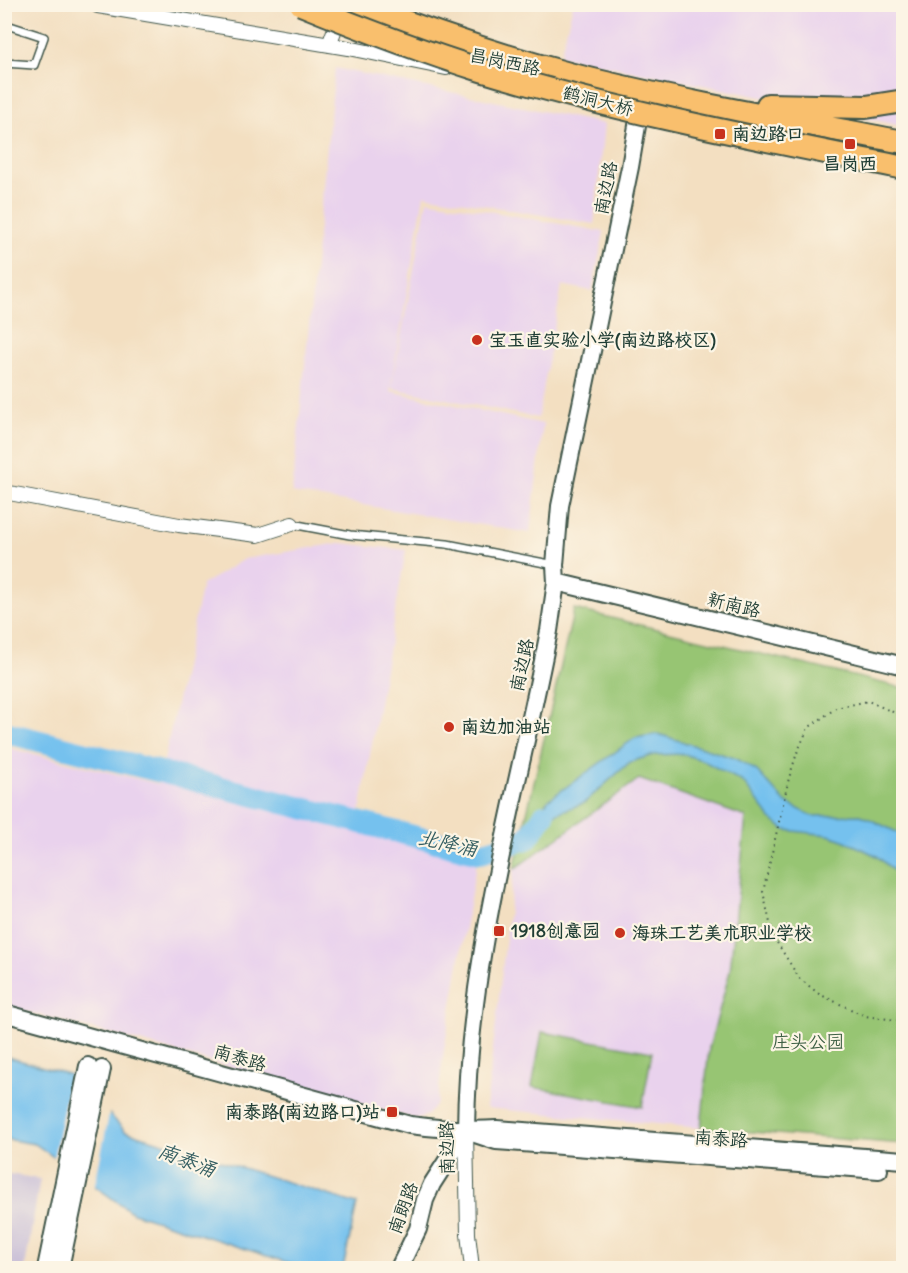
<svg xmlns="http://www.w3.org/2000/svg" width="908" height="1273" viewBox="0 0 908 1273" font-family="Delius,'LXGW WenKai TC',sans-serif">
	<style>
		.built { fill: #e9d2ed }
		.industrial { fill: #c9bfd7 }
		.green { fill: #97c573; stroke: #5b8154; stroke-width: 1.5 }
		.water { fill: #74c1ee; stroke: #4a7f91; stroke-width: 1.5 }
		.pier { fill: #f3dfc1 }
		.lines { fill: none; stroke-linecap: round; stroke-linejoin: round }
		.river { stroke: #74c1ee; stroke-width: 22 }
		.service-casing { stroke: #3f5549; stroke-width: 10 }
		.minor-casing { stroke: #3f5549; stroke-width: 16 }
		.tertiary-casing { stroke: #3f5549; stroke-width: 20 }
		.primary-casing { stroke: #3f5549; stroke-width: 26 }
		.path { stroke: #3f5549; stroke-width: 2; stroke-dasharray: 1.5 4.5; stroke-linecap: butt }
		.service { stroke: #fff; stroke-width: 7 }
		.minor { stroke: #fff; stroke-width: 14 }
		.tertiary { stroke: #fff; stroke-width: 16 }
		.primary { stroke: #f9bf6d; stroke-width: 22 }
		.primary-bridge-casing { stroke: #3f5549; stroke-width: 26; stroke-linecap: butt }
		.primary-bridge { stroke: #f9bf6d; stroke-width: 22 }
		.poi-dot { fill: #c8321e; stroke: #fcf5e5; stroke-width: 2 }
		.labels { text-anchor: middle; stroke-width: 4.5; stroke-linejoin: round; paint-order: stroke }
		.street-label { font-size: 18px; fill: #1f3d34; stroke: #fcf5e5 }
		.poi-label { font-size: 18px; font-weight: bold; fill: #1f3d34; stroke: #fcf5e5; text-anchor: start }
		.park-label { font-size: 18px; fill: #3d5f44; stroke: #fcf5e5 }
		.water-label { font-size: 20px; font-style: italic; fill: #345e62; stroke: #fcf5e5 }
	</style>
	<rect width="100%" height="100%" fill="#fcf5e5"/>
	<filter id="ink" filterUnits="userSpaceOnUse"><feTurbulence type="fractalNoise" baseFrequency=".0167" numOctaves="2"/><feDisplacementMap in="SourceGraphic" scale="12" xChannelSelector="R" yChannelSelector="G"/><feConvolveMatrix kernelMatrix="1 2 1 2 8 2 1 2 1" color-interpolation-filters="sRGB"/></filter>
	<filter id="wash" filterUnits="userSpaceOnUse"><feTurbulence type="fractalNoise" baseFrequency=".008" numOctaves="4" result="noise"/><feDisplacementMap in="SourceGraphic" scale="24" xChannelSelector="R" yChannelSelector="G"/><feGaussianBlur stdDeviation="1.35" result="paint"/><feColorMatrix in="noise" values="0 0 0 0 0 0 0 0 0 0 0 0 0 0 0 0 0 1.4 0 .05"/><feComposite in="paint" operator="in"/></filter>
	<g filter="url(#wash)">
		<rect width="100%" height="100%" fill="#f3dfc1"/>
		<path class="built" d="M573 5H903V126L560 56Z
			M335 68 604 124 594 224 424 195 390 391 543 424 530 533 292 493Z
			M427 200 604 232 592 291 562 285 538 418 391 388Z
			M340 543 406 550 357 828 477 859 444 1050 437 1103 428 1115 415 1119 104 1032 5 1006 4 747 159 784 202 585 244 559Z
			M639 779 747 817 730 971 709 1048 701 1128 486 1108 514 869Z"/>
		<path class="industrial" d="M4 1173 40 1179 25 1268H5Z"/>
		<path class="green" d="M574 609 903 688V1144L701 1128 709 1048 730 971 746 817 639 779 514 869Z
			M542 1032 652 1052 642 1107 532 1087Z"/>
		<path class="water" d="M658 734 734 758 749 766 757 771 786 803 813 816 861 815 903 835V883L897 874 877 856 841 839 828 835 785 830 772 820 743 782 702 760 683 754 653 755 630 762 584 803 546 817 527 839V835L535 817 548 800 635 738Z
			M4 1056 75 1076 125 1131 357 1204 343 1268H305L133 1213 35 1144 5 1139Z"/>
		<path class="pier" d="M71 1072 77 1074 110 1110 94 1189 53 1160Z"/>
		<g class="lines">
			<path class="river" d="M4 732 480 853 527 839 544 815"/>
		</g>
	</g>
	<g filter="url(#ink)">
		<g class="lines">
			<g class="service-casing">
				<path id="service" d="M4 24 44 37 34 65 4 63
					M292 524 350 535 447 544 555 565"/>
			</g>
			<g class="minor-casing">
				<path id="minor" d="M98 6 348 48 446 68
					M329 45 344 4
					M4 492 179 525 258 535 292 524
					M466 1131 468 1234 472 1268"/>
			</g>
			<g class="tertiary-casing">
				<path id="tertiary" d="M556 582 904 666
					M4 1013 410 1125C440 1129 467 1131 497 1129L904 1160
					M466 1131C467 961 517 797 549 631L556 582 555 565 560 506 630 167 640 108
					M475 1134 496 1141 879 1170
					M46 1268 88 1066
					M60 1268 102 1069
					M399 1268 418 1229 425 1200 432 1184 466 1131"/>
			</g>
			<g class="primary-casing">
				<path id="primary" d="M358 4C427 31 498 55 569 74 679 102 792 121 904 142
					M768 105 866 107 904 101"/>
			</g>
			<path class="path" d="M904 717 868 701 836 708 808 728 797 753 789 778 763 892 773 936 799 978 819 994 865 1016 904 1021"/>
			<use href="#service" class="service"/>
			<use href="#minor" class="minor"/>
			<use href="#tertiary" class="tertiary"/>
			<use href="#primary" class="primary"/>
			<g class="primary-bridge-casing">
				<path id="primary-bridge" d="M301 4C360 28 420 51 481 70 619 112 762 139 904 168"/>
			</g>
			<use href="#primary-bridge" class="primary-bridge"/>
		</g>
	</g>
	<g class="poi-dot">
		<rect x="714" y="128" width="12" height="12" rx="3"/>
		<rect x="844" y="138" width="12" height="12" rx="3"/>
		<circle cx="477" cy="340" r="6"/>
		<circle cx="449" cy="727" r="6"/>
		<rect x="493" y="925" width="12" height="12" rx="3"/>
		<circle cx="620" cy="933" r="6"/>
		<rect x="386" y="1106" width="12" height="12" rx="3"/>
	</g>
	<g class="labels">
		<g class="street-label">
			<text transform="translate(505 62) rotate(12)" y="6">昌岗西路</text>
			<text transform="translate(598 101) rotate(14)" y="6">鹤洞大桥</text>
			<text transform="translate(606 188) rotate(-79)" y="6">南边路</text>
			<text transform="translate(734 605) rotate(14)" y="6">新南路</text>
			<text transform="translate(522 665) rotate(-78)" y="6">南边路</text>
			<text transform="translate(240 1058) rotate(16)" y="6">南泰路</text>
			<text transform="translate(721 1139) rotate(4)" y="6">南泰路</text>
			<text transform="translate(447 1148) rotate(-91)" y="6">南边路</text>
			<text transform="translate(403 1208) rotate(-70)" y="6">南朗路</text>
		</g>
		<g class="poi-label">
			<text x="732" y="140">南边路口</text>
			<text x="850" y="170" text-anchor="middle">昌岗西</text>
			<text x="489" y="346">宝玉直实验小学(南边路校区)</text>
			<text x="461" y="733">南边加油站</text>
			<text x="511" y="937">1918创意园</text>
			<text x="632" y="939">海珠工艺美术职业学校</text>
			<text x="380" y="1118" text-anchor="end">南泰路(南边路口)站</text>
		</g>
		<g class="park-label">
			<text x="808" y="1048">庄头公园</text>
		</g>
		<g class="water-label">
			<text transform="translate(448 843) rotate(12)" y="7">北降涌</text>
			<text transform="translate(187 1160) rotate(21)" y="7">南泰涌</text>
		</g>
	</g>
	<rect width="908" height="1273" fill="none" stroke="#fcf5e5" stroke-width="24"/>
</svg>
